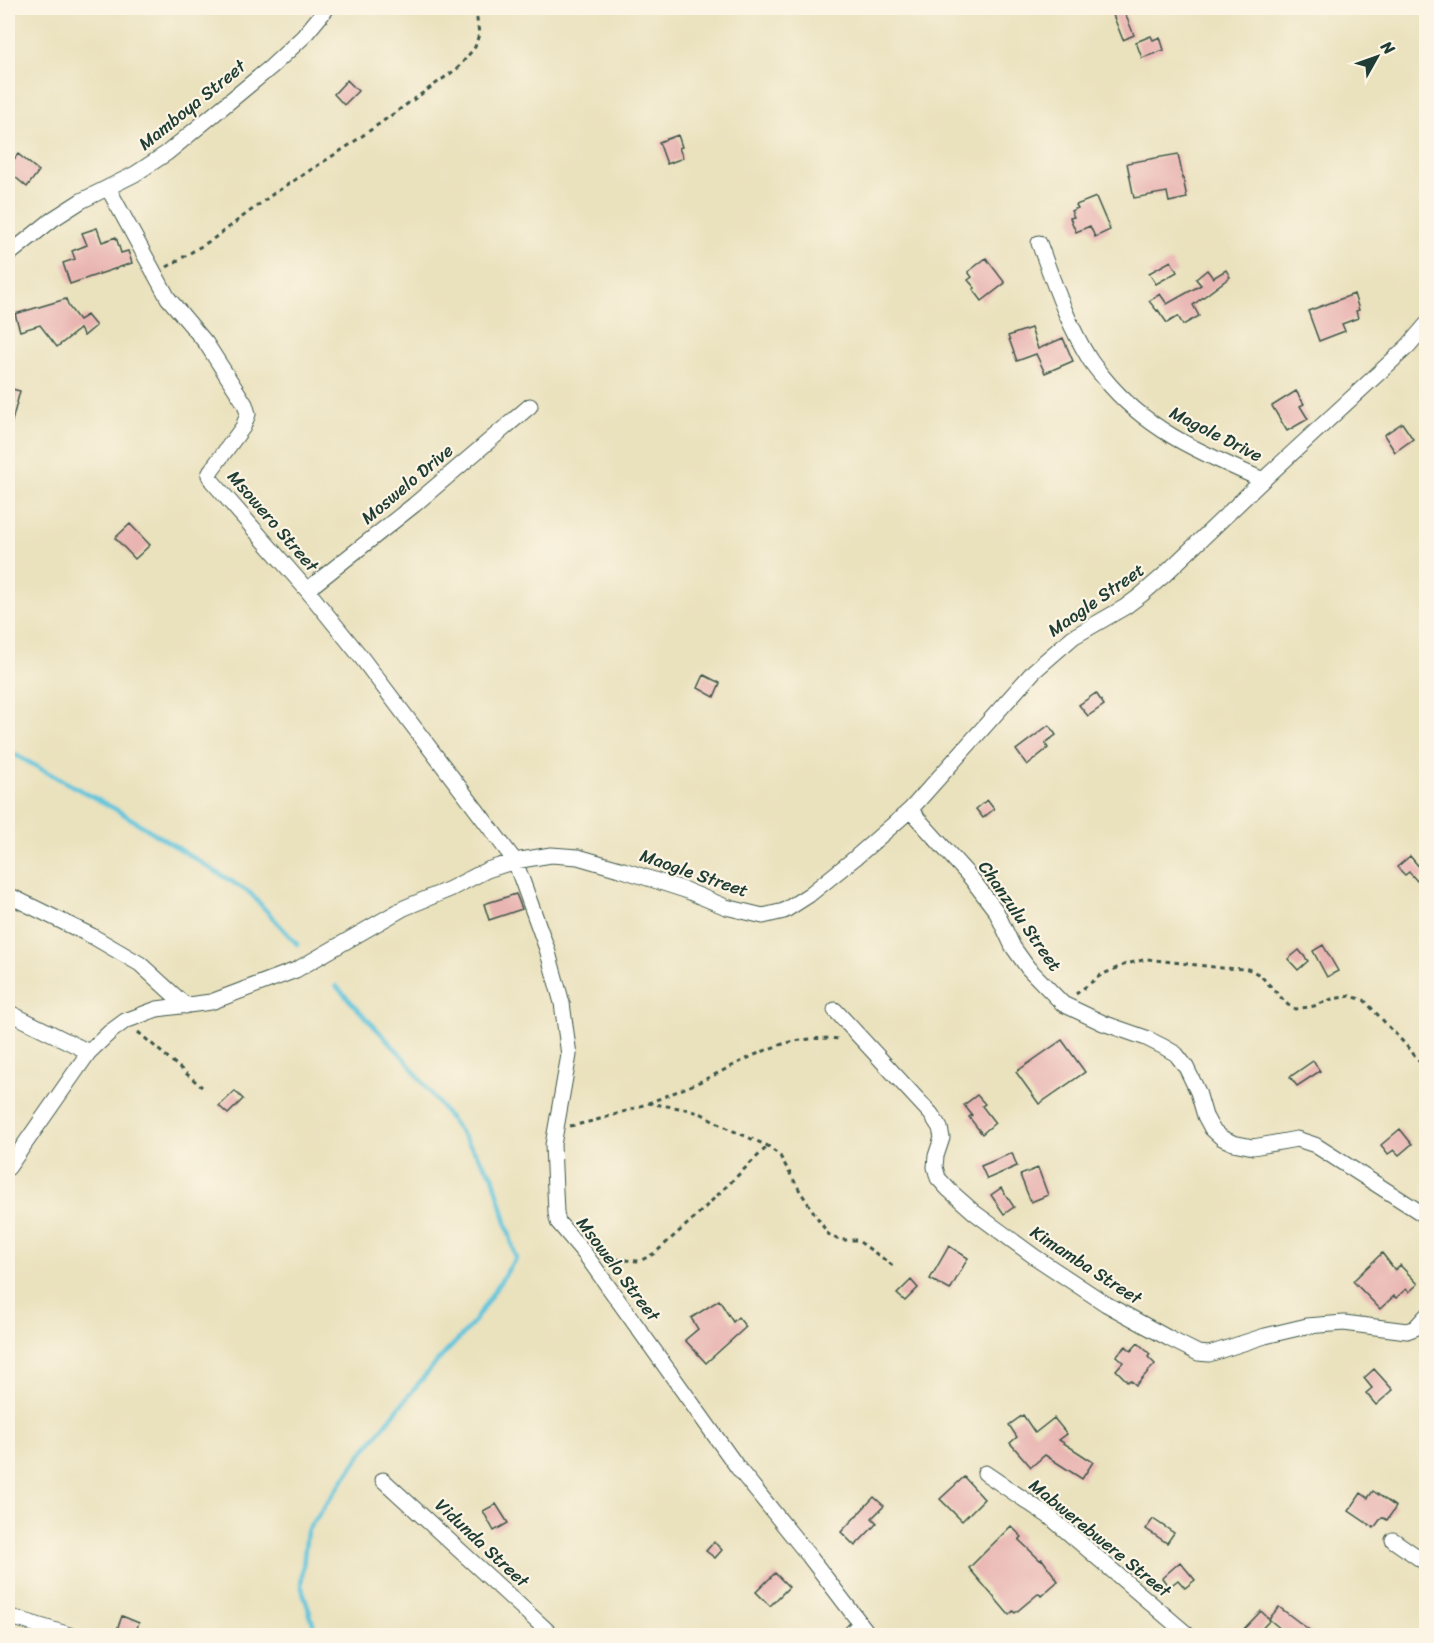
<svg xmlns="http://www.w3.org/2000/svg" width="1434" height="1643" viewBox="0 0 1434 1643" font-family="Sriracha,sans-serif">
	<style>
		.lines { fill: none; stroke-linecap: round; stroke-linejoin: round }
		.stream { stroke: #5ec4dc; stroke-width: 4.5 }
		.building { fill: #e9b5b2 }
		.minor-casing { stroke: #3d5649; stroke-width: 17 }
		.path { stroke: #3d5649; stroke-width: 3; stroke-dasharray: 4.5 4.5; stroke-linecap: butt }
		.minor { stroke: #fff; stroke-width: 15 }
		.labels { text-anchor: middle; stroke-width: 4.5; stroke-linejoin: round; paint-order: stroke }
		.street-label { font-size: 18px; fill: #1f3d34; stroke: #fcf5e5 }
	</style>
	<rect width="100%" height="100%" fill="#fcf5e5"/>
	<filter id="ink" filterUnits="userSpaceOnUse"><feTurbulence type="fractalNoise" baseFrequency=".0167" numOctaves="2"/><feDisplacementMap in="SourceGraphic" scale="12" xChannelSelector="R" yChannelSelector="G"/><feConvolveMatrix kernelMatrix="1 2 1 2 8 2 1 2 1" color-interpolation-filters="sRGB"/></filter>
	<filter id="wash" filterUnits="userSpaceOnUse"><feTurbulence type="fractalNoise" baseFrequency=".008" numOctaves="4" result="noise"/><feDisplacementMap in="SourceGraphic" scale="24" xChannelSelector="R" yChannelSelector="G"/><feGaussianBlur stdDeviation="1.35" result="paint"/><feColorMatrix in="noise" values="0 0 0 0 0 0 0 0 0 0 0 0 0 0 0 0 0 1.4 0 .05"/><feComposite in="paint" operator="in"/></filter>
	<g filter="url(#wash)">
		<rect width="100%" height="100%" fill="#eae1bd"/>
		<g class="lines">
			<path class="stream" d="M8 751 117 810 250 893 297 944
				M317 1636 301 1585 307 1531 363 1452 432 1367 471 1326 516 1258 493 1176 405 1059 336 986"/>
		</g>
		<g id="blocks">
			<path class="building" d="M1124 11 1134 35 1123 40 1113 15Z
				M1151 36 1153 40 1160 37 1164 50 1142 58 1136 42Z
				M347 80 358 91 344 105 334 94Z
				M678 135 682 147 679 148 683 158 667 164 659 142Z
				M18 154 39 171 27 187 8 171V167Z
				M1178 154 1187 198 1169 202 1167 192 1134 198 1127 163Z
				M1096 197 1110 230 1095 237 1090 226 1076 232 1070 218 1074 217 1071 211 1078 208 1076 205Z
				M97 228 102 242 116 237 121 253 128 251 132 263 70 284 63 263 75 259 72 251 87 245 82 233Z
				M986 258 1005 283 982 301 973 289 975 288 968 280 972 277 968 272Z
				M1171 261 1177 272 1156 284 1149 273Z
				M1207 270 1213 278 1226 270 1230 277 1193 305 1199 316 1183 325 1178 316 1167 323 1158 310 1157 311 1149 301 1160 294 1167 304 1201 285 1196 279Z
				M1354 294 1359 310 1356 311 1358 318 1342 324 1345 331 1319 341 1308 311Z
				M66 299 69 307 79 320 87 315 96 326 84 336 80 329 57 347 40 325 20 331 15 314Z
				M1031 328 1038 349 1063 338 1073 361 1045 373 1036 354 1017 361 1008 336Z
				M8 388 20 391 11 425H8Z
				M1296 391 1304 404 1300 406 1308 419 1287 431 1272 406Z
				M1402 423 1413 439 1395 452 1384 435Z
				M130 524 150 545 135 559 115 538Z
				M704 675 720 683 714 697 698 688Z
				M1096 693 1104 705 1088 716 1079 705Z
				M1049 725 1056 735 1045 743 1048 748 1027 765 1016 750Z
				M987 800 994 809 983 818 976 809Z
				M1410 856 1425 874 1417 881 1409 872 1405 875 1397 867Z
				M516 894 522 909 489 920 484 904Z
				M1323 945 1338 971 1327 977 1313 951Z
				M1299 950 1308 961 1298 970 1288 959Z
				M1062 1040 1085 1072 1039 1104 1016 1072Z
				M1313 1061 1320 1071 1297 1086 1290 1077Z
				M235 1091 243 1099 228 1114 219 1106Z
				M977 1095 985 1104 982 1106 995 1123 982 1134 969 1117 972 1115 964 1105Z
				M1400 1129 1412 1144 1399 1155 1394 1150 1388 1154 1381 1145Z
				M1012 1153 1017 1166 987 1179 981 1166Z
				M1038 1168 1048 1195 1031 1202 1020 1175Z
				M1001 1188 1014 1207 1004 1214 991 1195Z
				M949 1246 968 1258 950 1290 930 1279Z
				M1382 1253 1395 1270 1400 1265 1418 1284 1409 1292 1406 1289 1396 1298 1394 1296 1380 1309 1353 1281Z
				M911 1280 918 1288 905 1301 897 1294Z
				M719 1300 733 1322 738 1317 746 1327 706 1363 685 1340 698 1329 691 1318Z
				M1138 1343 1150 1354 1148 1357 1155 1364 1136 1385 1130 1380 1128 1382 1116 1370 1123 1362 1116 1356 1126 1346 1131 1351Z
				M1374 1369 1393 1390 1376 1405 1366 1393 1372 1388 1364 1378Z
				M1023 1415 1035 1433 1054 1418 1067 1434 1059 1440 1093 1462 1082 1479 1045 1455 1031 1467 1010 1443 1017 1437 1009 1425Z
				M964 1477 984 1499 962 1521 940 1499Z
				M1373 1491 1396 1507 1387 1520 1382 1517 1374 1528 1349 1511 1361 1493 1368 1498Z
				M874 1497 884 1506 872 1518 877 1523 855 1546 841 1532Z
				M496 1504 508 1523 494 1531 483 1511Z
				M1153 1519 1174 1533 1167 1543 1146 1529Z
				M1011 1526 1022 1537 1019 1540 1040 1560 1042 1559 1058 1581 1041 1596 1039 1593 1015 1613 1013 1611 1009 1615 969 1568Z
				M714 1542 722 1550 715 1558 706 1551Z
				M1180 1562 1195 1580 1185 1588 1178 1580 1169 1587 1162 1578Z
				M775 1573 789 1587 770 1606 756 1592Z
				M1279 1607 1316 1635H1288L1270 1620 1256 1635H1238L1261 1611 1269 1619Z
				M122 1616 139 1623 134 1635H115Z"/>
		</g>
	</g>
	<g filter="url(#ink)">
		<use href="#blocks" fill-opacity="0" stroke="#3d5649" stroke-width="1.5"/>
		<g class="lines">
			<g class="minor-casing">
				<path id="minor" d="M108 188 168 298 206 343 245 404 248 414 243 427 212 469 209 475 212 481 307 590 361 657 515 861 547 949 562 1003 569 1055 553 1145 556 1213 558 1222 585 1254 738 1468 809 1556 870 1636
					M1039 243C1054 283 1067 323 1090 360 1094 366 1099 372 1104 378 1147 431 1202 453 1263 480
					M8 255 53 219 81 201 135 174 167 153 271 67 303 37 327 8
					M307 590 414 505 530 406
					M910 810 971 878 996 911 1013 947 1028 968 1063 1004 1103 1023 1146 1038 1164 1047 1176 1054 1186 1067 1198 1092 1205 1116 1212 1129 1222 1138 1233 1143 1253 1147 1297 1139 1315 1145 1426 1216
					M8 895 92 936 140 964 186 1006
					M835 1010 931 1114 940 1128 942 1138 936 1156 935 1167 938 1178 949 1190 975 1213 1035 1257 1106 1304 1170 1339 1198 1353 1209 1354 1265 1336 1307 1326 1344 1323 1407 1331 1415 1328 1426 1316
					M8 1012 89 1052
					M8 1168 89 1052 110 1032 125 1021 157 1009 211 1002 296 970 404 908 450 889 487 870 515 861 551 855 578 857 623 870 685 890 726 907 763 916 784 911 809 895 855 858 910 810 1034 671 1073 637 1125 607 1141 595 1163 576 1263 480 1408 346 1426 325
					M985 1473 1050 1517 1189 1636
					M383 1480 553 1636
					M1393 1540 1426 1563
					M8 1616 73 1636
					M848 1636 860 1624"/>
			</g>
			<path class="path" d="M167 267 213 239 273 194 348 146 458 68 475 47 479 34 477 19 473 8
				M1076 994 1101 975 1126 964 1147 959 1222 968 1248 969 1260 975 1288 1005 1296 1009 1314 1006 1332 999 1350 996 1364 1000 1404 1043 1426 1069
				M138 1032 202 1087
				M648 1103 685 1109 702 1114 729 1129 768 1146 780 1156 800 1191 828 1234 839 1240H857L896 1268
				M570 1126C612 1118 653 1102 692 1085 721 1073 748 1056 777 1046 794 1039 822 1037 841 1039
				M607 1258 623 1260 640 1261 655 1253 693 1219 768 1146"/>
			<use href="#minor" class="minor"/>
		</g>
	</g>
	<g class="labels">
		<g class="street-label">
			<text transform="translate(192 105) rotate(-39)" y="6">Mamboya Street</text>
			<text transform="translate(1216 434) rotate(27)" y="6">Magole Drive</text>
			<text transform="translate(407 484) rotate(-40)" y="6">Moswelo Drive</text>
			<text transform="translate(273 521) rotate(49)" y="6">Msowero Street</text>
			<text transform="translate(1096 600) rotate(-35)" y="6">Maogle Street</text>
			<text transform="translate(694 873) rotate(19)" y="6">Maogle Street</text>
			<text transform="translate(1020 916) rotate(55)" y="6">Chanzulu Street</text>
			<text transform="translate(1086 1265) rotate(33)" y="6">Kimamba Street</text>
			<text transform="translate(618 1269) rotate(53)" y="6">Msowelo Street</text>
			<text transform="translate(1100 1538) rotate(39)" y="6">Mabwerebwere Street</text>
			<text transform="translate(482 1543) rotate(43)" y="6">Vidunda Street</text>
		</g>
	</g>
	<rect width="1434" height="1643" fill="none" stroke="#fcf5e5" stroke-width="30"/>
	<g transform="translate(1377 57) rotate(50)" stroke="#fcf5e5" stroke-width="4.5" paint-order="stroke">
	<path d="M0-4.5L10 22L0 15L-10 22Z" fill="#1f3d34"/>
	<text y="-9" font-size="16" font-weight="bold" text-anchor="middle" fill="#1f3d34">N</text>
	</g>
</svg>
